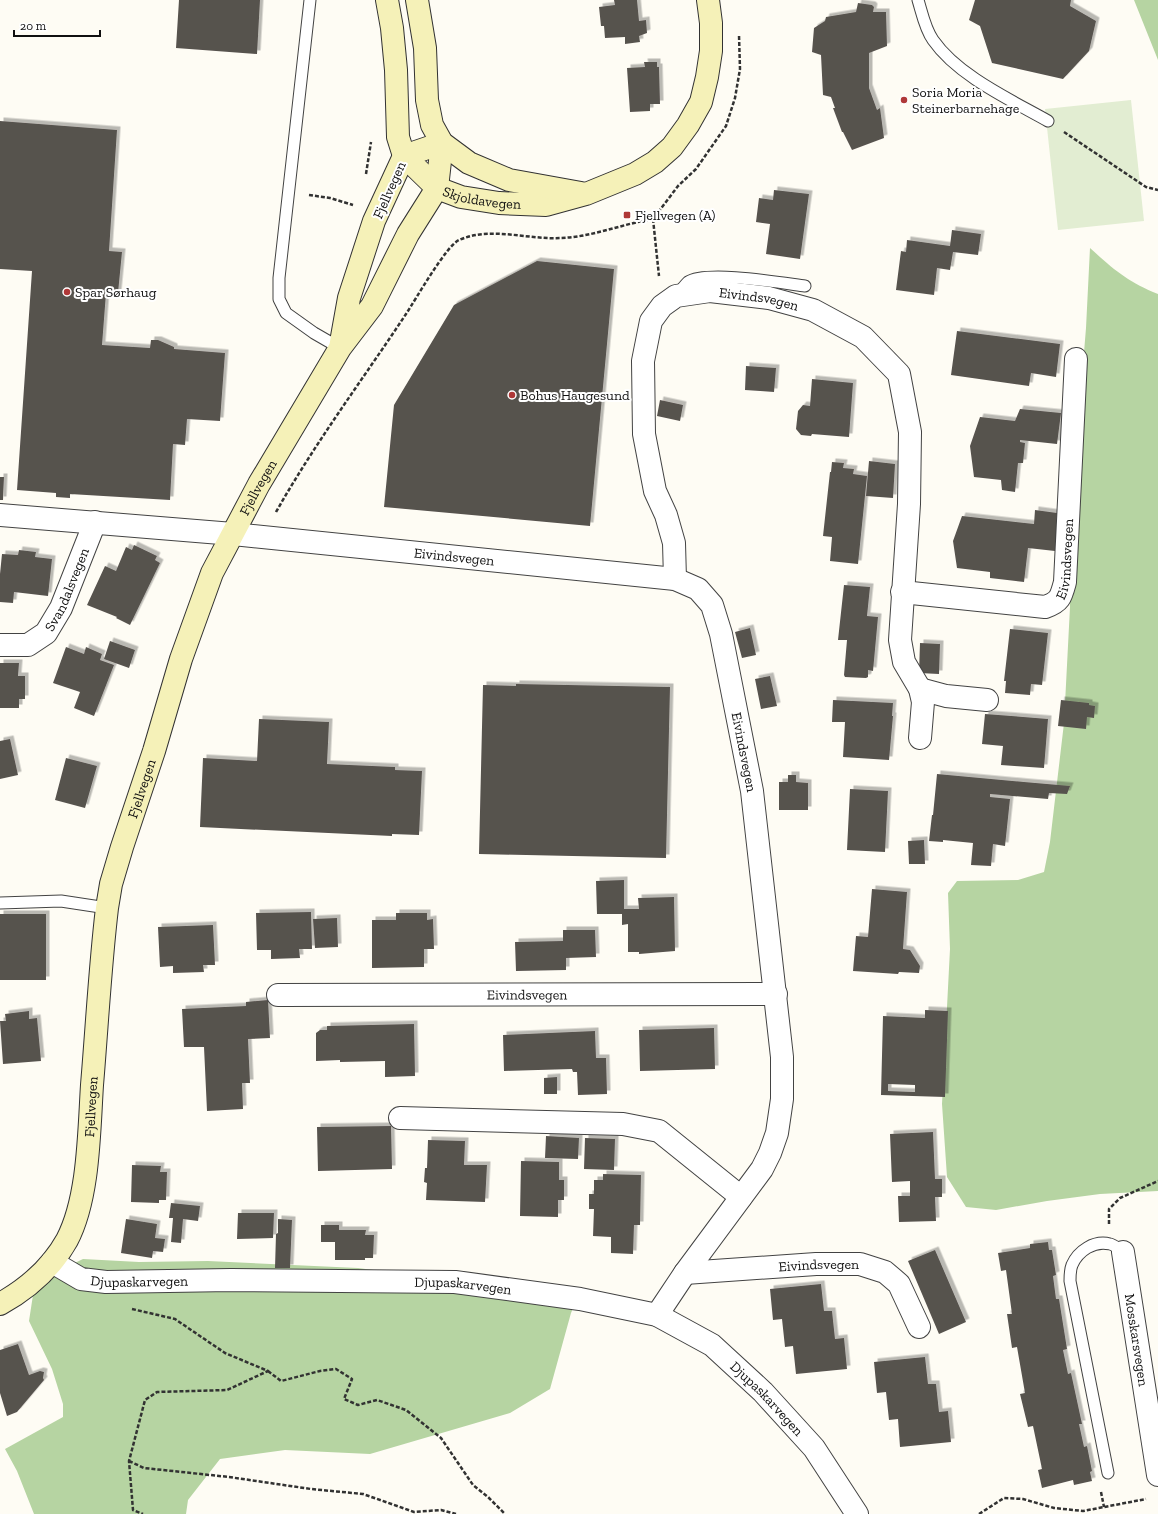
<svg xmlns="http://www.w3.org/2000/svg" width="1158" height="1514" viewBox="0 0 1158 1514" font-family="'Zilla Slab',serif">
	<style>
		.forest { fill: #b6d4a2 }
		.pitch { fill: #e2edd2 }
		.building { fill: #57524e; fill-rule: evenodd; filter: url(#shadow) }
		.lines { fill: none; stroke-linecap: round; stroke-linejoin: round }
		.service-casing { stroke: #434343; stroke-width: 13 }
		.minor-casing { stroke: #434343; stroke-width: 24 }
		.secondary-casing { stroke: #323232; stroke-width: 24 }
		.path { stroke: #323232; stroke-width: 2.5; stroke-dasharray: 4 2; stroke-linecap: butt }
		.service { stroke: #fff; stroke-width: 11 }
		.minor { stroke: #fff; stroke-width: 22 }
		.secondary { stroke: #f5f1b8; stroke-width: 22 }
		.poi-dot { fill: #af3838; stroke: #fff; stroke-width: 1.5 }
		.labels { text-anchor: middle; stroke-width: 4; stroke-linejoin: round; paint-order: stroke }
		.poi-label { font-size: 14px; fill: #101010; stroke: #fff; text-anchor: start }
		.street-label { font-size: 14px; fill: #101010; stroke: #fff }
	</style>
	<defs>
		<filter id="shadow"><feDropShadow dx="3.5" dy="-3.5" stdDeviation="0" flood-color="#0004"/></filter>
	</defs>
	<rect width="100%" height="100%" fill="#fefcf4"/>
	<path class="forest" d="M1134 0H1158V60Z
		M1090 248C1113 269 1128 282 1158 294V1191L1100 1194 1047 1201 996 1210 966 1207 947 1177 942 1104 950 949 948 893 957 881 1018 880 1044 872 1050 842 1064 723 1070 607 1068 547 1086 328Z
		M83 1259 139 1262 208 1261 358 1268 472 1283 576 1301 571 1313 550 1389 510 1413 370 1454 285 1450 220 1459 188 1500 186 1514H34L17 1471 5 1449 63 1417V1404L52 1369 29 1321 35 1282Z"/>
	<path class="pitch" d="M1131 100 1144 221 1058 230 1045 109Z"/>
	<path class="building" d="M179 0H260L257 54 176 48Z
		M614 0H637L639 21 646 20 647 33 639 36 640 42 625 44V37L605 38 604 26H601L599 7 615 5Z
		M975 0H1071L1070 6 1096 21 1089 51 1063 79 992 63 980 26 969 20Z
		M858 3 872 5 874 7 873 12H886L887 46 869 53V88L877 110 880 108 884 138 852 150 843 132H842L833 108H835L831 97 823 95 821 55 812 52 814 28 825 21 826 17 856 12Z
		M644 62H657V67H659L660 104H650V111L630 112 627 68 645 67Z
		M0 121 117 130 109 251 122 252 118 293H106L102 345 150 348 151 340H158L174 347V349L225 353 220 421 187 419 185 445 173 444 170 500 70 494V498L56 497V493L17 490 32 271 0 269Z
		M774 190 809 194 800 259 766 254 770 224 756 222 759 198 773 200Z
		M952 230 981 234 978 255 953 252 950 270 937 268 934 295 896 290 901 251 906 252 907 240 950 246Z
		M537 261 614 269 590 526 384 507 394 405 454 305Z
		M957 331 1060 344 1056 377 1031 373 1029 386 951 375Z
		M746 366 776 368 774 392 745 390Z
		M812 379 853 383 849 437 812 434 811 436 801 435 796 429 798 411 803 405 810 406Z
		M660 400 683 405 680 421 657 416Z
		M1020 409 1061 413 1057 444 1020 440V442L1025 443 1023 463H1018L1015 492 1002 490 1001 480 974 477 970 446 980 417 1015 421Z
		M869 461 895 464 893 498 866 496Z
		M832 462 844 463 843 468 854 469 853 474 867 476 858 564 830 561 832 537 823 536 830 472H831Z
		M0 477H4L3 500H0Z
		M1035 510 1057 513 1056 524 1058 525 1055 551 1028 548 1024 582 990 578V572L957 568 953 541 962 516 1034 524Z
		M134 545 157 556 155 560 160 563 130 625 116 618 117 617 87 605 105 566 116 571 126 547 132 550Z
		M19 550 36 552 35 557 52 559 48 596 14 592 13 603 0 602V574L2 554 18 555Z
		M844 585 870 587 867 616 878 617 873 671 868 670V677L866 678 845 677 844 675 847 640H838Z
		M750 628 756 655 742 658 735 632Z
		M1010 629 1048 633 1042 685 1031 684 1030 695 1005 693 1006 681H1004Z
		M110 641 135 650 129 668 104 659Z
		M920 643 940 644 939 674 919 673Z
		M66 647 84 654 86 647 102 654 100 660 114 665 94 716 74 708 80 692 53 683Z
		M0 663H19L18 676H25V699H19V708H0Z
		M770 676 777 706 761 709 755 679Z
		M516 684 670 687 666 858 479 854 483 685 516 686Z
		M833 700 893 703 892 716H893L889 760 843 757 845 722H832Z
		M1061 700 1089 703V705L1095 706 1094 718 1087 717 1086 729 1058 726Z
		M985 714 1048 719 1044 768 1001 765 1003 746 982 744Z
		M259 719 329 722 327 764 395 767V770L422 771 419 835 392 834V836L200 827 203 758 257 761Z
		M10 739 18 775 0 779V741Z
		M66 758 97 766 85 808 55 800Z
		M937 774 1024 782 1070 786 1067 794 1049 793 1048 799 990 794V797L1010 799 1005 846 993 844 991 866 971 865 973 843 943 840V842L929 841 932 815H933Z
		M788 775H796V782L808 783V810H779V782H788Z
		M850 789 888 791 885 852 847 850Z
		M924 840 925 864H909L908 841Z
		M624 880V909H639L638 898 674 897 675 951 639 954V952H628V924L622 925V914H597L596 881Z
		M872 889 907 892 903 949 910 950 920 966 919 973 899 972 898 974 853 971 856 936 868 937Z
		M311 912 312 949H299L300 958 271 959V950H257L256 913Z
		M396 913H427V920L433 919 434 949H424V967L372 968V920H396Z
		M0 914H46V980H0Z
		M337 918 338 947 315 948 313 919Z
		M213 925 215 965H203L204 972 173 973V966L160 967 158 927Z
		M563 930H595L596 957 566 958V970L516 971 515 942 563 941Z
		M268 1000 270 1038 248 1039 250 1083H242L243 1109 207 1111 204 1047H184L182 1009 246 1006V1002Z
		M925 1010 948 1011 945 1097 881 1095 883 1016 925 1018ZM888 1084 915 1085V1092L888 1091Z
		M29 1011V1019L37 1018 41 1061 3 1064 0 1021H6L5 1014Z
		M414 1024 415 1076 385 1077V1061L340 1062V1060L316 1061V1033L320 1030H327V1026Z
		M714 1028 715 1069 640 1071 639 1030Z
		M595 1031 596 1058H606L607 1094 578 1095 577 1072H573L572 1069 504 1071 503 1035Z
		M557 1077V1094H544V1078Z
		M391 1126 392 1169 318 1171 317 1127Z
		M933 1132 935 1179H942V1197H935L936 1221 899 1222 898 1196H910V1181L892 1182 890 1134Z
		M546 1136 579 1138 578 1159 545 1158Z
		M585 1138 615 1139 614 1170 584 1169Z
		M428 1140 465 1141 464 1165H487L485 1202 426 1200 427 1183 424 1182 425 1168H427Z
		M521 1161 559 1162V1180H564V1200H558V1217L520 1216Z
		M132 1165 161 1166 160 1172H167L166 1200H159V1203L131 1202Z
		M603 1174 641 1175 640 1225H634L633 1254 611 1253V1237L593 1236 594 1209H589V1194H594V1180H603Z
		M171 1203 200 1206 198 1221 183 1219 181 1243 171 1242 173 1218H169Z
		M238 1213H274L273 1238 237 1239Z
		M126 1219 157 1224 155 1238 165 1239 163 1252 153 1251 152 1258 121 1253Z
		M278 1219 292 1220 290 1268H275L276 1234 278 1233Z
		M321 1225H339V1230H366L365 1235H374L373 1258H365V1260H335V1242H321Z
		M1048 1242 1049 1250H1052L1056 1275 1053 1276 1056 1299H1059L1067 1349 1063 1350 1068 1374 1071 1373 1082 1424H1079L1084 1447 1087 1446 1092 1471 1090 1472 1092 1481 1074 1485 1073 1480 1042 1488 1038 1470 1042 1469 1033 1426 1028 1427 1020 1394 1025 1393 1017 1347 1012 1348 1007 1314H1012L1006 1270 1001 1271 998 1253 1030 1248V1244Z
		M935 1250 966 1322 939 1334 908 1261Z
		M821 1284 824 1311H832L835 1339 844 1338 847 1369 796 1374 793 1346 785 1347 782 1319 773 1320 770 1289Z
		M18 1344 29 1375 40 1371 44 1372 43 1378 44 1380 17 1412 7 1416 0 1393V1350Z
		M925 1357 928 1384H936L939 1412 948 1411 951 1442 900 1447 898 1419 889 1420 886 1392 877 1393 874 1362Z"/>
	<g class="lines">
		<g class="service-casing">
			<path id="service" d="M310 0 279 278V299L286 313 314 333 340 348
				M918 0C922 13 925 29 933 40 958 76 1011 100 1048 121
				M678 294C681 290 685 285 688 282 706 270 782 283 805 286
				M0 903 61 901 107 908
				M1108 1473 1070 1281C1070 1276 1070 1270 1072 1265 1078 1251 1094 1240 1110 1244 1115 1245 1119 1250 1123 1252"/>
		</g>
		<g class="minor-casing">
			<g id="minor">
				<path id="s1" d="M0 515 233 534 675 579 698 589 712 605 721 634 752 791 782 1057V1099L777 1133 770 1153 762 1169 685 1273 657 1315"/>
				<path id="s2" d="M675 579 674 543 666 515 655 491 644 434 643 361 651 321 662 306 676 296 710 291 769 298 813 310 863 337 899 374 910 432 909 504 900 640 904 662 920 689 923 702 920 738"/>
				<path id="s3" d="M902 592 1045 607C1060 602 1061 597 1065 582L1076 359"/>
				<path id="s4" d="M0 645H28L46 633 61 608 95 522"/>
				<path d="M920 689 946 696 987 700"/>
				<path id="s5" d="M278 995 776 994"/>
				<path d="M400 1118 623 1124 659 1131 741 1197"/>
				<path id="s6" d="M1123 1252 1158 1475"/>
				<path id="s7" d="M52 1262 81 1279 106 1282 231 1280 455 1282 580 1299 657 1315 712 1345 763 1392 814 1448 857 1514"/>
				<path id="s8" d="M685 1273 816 1264H860L885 1272 899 1284 919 1327"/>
			</g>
		</g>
		<g class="secondary-casing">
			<g id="secondary">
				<path id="s9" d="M387 0 392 28 396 70 398 137 404 156 437 188 461 197 499 203 546 205 586 194 635 174 655 162 672 147 688 125 701 102 707 77 711 51V23L708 0"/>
				<path d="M417 0 425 48 427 100 432 125 442 143 469 163 509 180 581 193"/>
				<path id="s10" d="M0 1304C27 1289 52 1267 67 1240 89 1198 89 1132 92 1085 97 1026 100 967 107 908L111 884 122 847 154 751 181 659 212 573 259 484 340 348 372 306 408 234 437 188 442 143 404 156 374 221 349 298 340 348"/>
			</g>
		</g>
		<path class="path" d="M1064 132 1146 187 1158 190
			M366 174 371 142
			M309 195 330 198 353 205
			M653 219 659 276
			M276 512C315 443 363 379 406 314 416 299 446 246 459 240 491 226 528 240 561 238 592 237 622 224 653 219L678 186 696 169 726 126 735 98 740 69 739 35
			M1109 1224V1209L1120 1198 1158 1181
			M132 1309 175 1319 225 1353 268 1371 227 1390 157 1392 145 1400 129 1461 133 1510 143 1514
			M268 1371 281 1381 320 1371 336 1369 352 1379 344 1399 358 1405 377 1400 406 1410 441 1438 473 1485 488 1497 505 1514
			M129 1461 144 1468 229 1477 311 1489 363 1494 414 1512 441 1510 456 1514
			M1101 1492 1104 1507
			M979 1514 1004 1498 1023 1499 1054 1508 1083 1511 1146 1499"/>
		<use href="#service" class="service"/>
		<use href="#minor" class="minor"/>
		<use href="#secondary" class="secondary"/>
	</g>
	<g class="poi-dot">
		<circle cx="904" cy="100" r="4"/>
		<rect x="623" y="211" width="8" height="8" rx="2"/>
		<circle cx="67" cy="292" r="4"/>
		<circle cx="512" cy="395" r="4"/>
	</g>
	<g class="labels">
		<g class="poi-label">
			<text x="912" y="97">Soria Moria<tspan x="912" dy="16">Steinerbarnehage</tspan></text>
			<text x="635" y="220">Fjellvegen (A)</text>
			<text x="75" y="297">Spar Sørhaug</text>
			<text x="520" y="400">Bohus Haugesund</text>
		</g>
		<g class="street-label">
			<text transform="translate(389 190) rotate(-66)" y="5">Fjellvegen</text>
			<text dy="5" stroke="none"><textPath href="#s9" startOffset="250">Skjoldavegen</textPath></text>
			<text dy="5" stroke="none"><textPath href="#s2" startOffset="383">Eivindsvegen</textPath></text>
			<text dy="5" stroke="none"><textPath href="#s10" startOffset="878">Fjellvegen</textPath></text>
			<text dy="5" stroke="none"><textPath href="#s1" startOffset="456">Eivindsvegen</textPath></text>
			<text dy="5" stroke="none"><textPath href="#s3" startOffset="201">Eivindsvegen</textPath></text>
			<text dy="5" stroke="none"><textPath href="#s4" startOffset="98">Svandalsvegen</textPath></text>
			<text dy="5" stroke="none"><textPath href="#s1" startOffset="875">Eivindsvegen</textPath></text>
			<text dy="5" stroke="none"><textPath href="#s10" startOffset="554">Fjellvegen</textPath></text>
			<text dy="5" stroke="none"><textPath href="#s5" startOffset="249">Eivindsvegen</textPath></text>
			<text dy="5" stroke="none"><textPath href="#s10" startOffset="230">Fjellvegen</textPath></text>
			<text dy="5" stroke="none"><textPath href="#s8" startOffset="134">Eivindsvegen</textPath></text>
			<text dy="5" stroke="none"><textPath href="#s7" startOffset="92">Djupaskarvegen</textPath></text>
			<text dy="5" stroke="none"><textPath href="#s7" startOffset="416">Djupaskarvegen</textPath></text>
			<text dy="5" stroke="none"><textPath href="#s6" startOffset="89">Mosskarsvegen</textPath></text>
			<text dy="5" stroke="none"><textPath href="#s7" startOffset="752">Djupaskarvegen</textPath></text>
		</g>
	</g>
	<path d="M14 30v6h86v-6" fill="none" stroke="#101010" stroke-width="2"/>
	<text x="20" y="30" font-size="12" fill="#101010" stroke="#ffffff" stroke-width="3" paint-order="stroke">20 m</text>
</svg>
